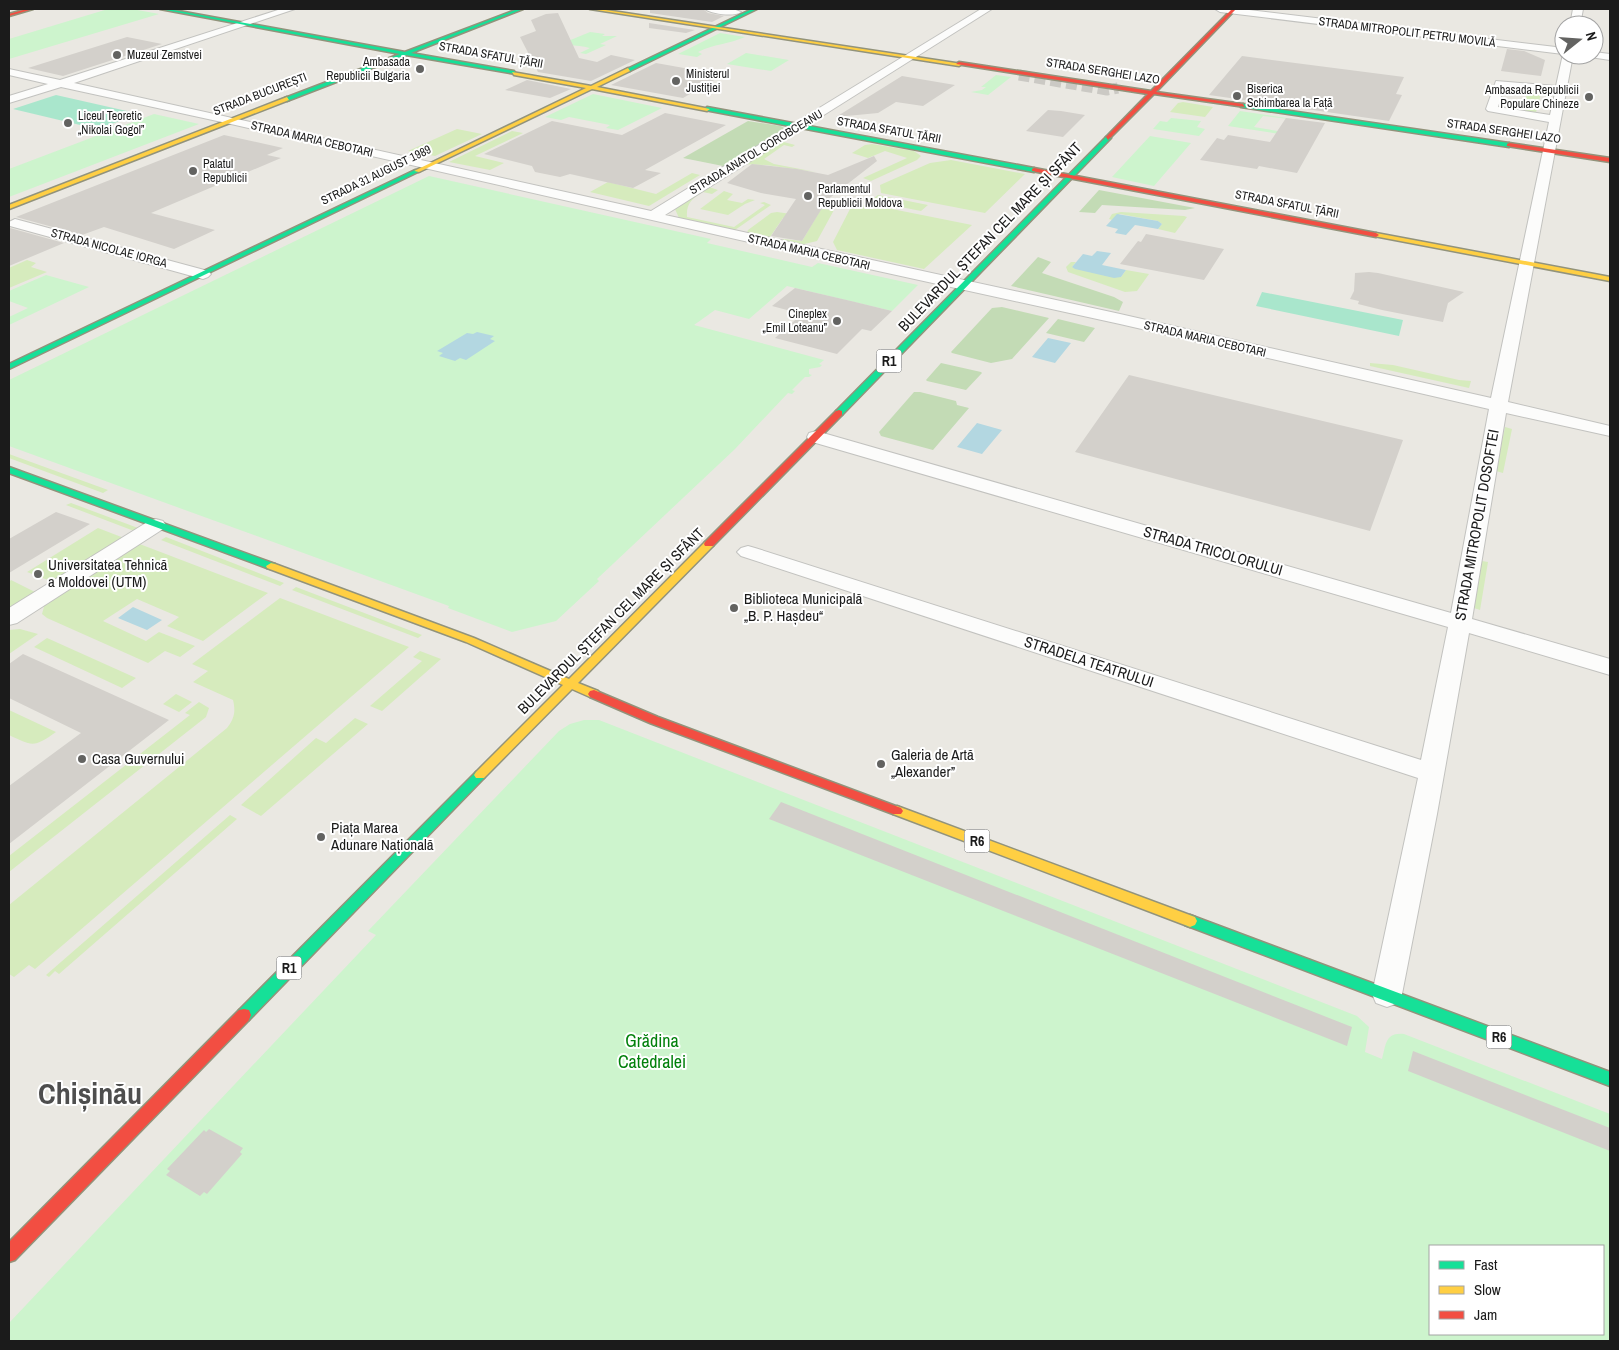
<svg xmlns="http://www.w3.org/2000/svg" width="1619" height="1350" viewBox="0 0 1619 1350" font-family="'Archivo Narrow',sans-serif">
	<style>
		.grass { fill: #d6ebbd }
		.forest { fill: #c3dbb5 }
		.park { fill: #cdf4cd; fill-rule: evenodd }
		.pitch { fill: #a9e6cc }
		.water { fill: #b3d7e1 }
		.building { fill: #d3d0cb }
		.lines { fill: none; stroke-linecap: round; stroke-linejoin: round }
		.street-tunnel { stroke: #cbc9c4; stroke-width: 11; stroke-dasharray: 11 5; stroke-linecap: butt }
		.street-casing { stroke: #c2c2bf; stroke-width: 2 }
		.fast-casing { stroke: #92937b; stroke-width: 3 }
		.slow-casing { stroke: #92937b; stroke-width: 3 }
		.jam-casing { stroke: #92937b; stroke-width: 3 }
		.street { fill: #fcfcfb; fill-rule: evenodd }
		.fast { fill: #16e098; fill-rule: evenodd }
		.slow { fill: #ffcf43; fill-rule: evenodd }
		.jam { fill: #f24e42; fill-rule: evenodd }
		.poi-dot { fill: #636361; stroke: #fff; stroke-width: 2 }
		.labels { text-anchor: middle; stroke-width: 4; stroke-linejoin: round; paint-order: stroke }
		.far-street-label { font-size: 12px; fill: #1b1b1b; stroke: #fff }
		.far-poi-label { font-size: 12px; fill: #1b1b1b; stroke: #fff; text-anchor: start }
		.shield { fill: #fff; stroke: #5f5f5f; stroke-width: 1 }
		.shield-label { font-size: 14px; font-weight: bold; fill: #1b1b1b }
		.street-label { font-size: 15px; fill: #1b1b1b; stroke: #fff }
		.poi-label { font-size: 15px; fill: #1b1b1b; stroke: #fff; text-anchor: start }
		.near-park-label { font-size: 18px; fill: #02800c; stroke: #fff }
		.near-town-label { font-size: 30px; font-weight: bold; fill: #4e4e4e; stroke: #fff }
	</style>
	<rect width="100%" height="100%" fill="#eae8e2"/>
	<path class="grass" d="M1528 88 1542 90 1535 116 1523 111Z
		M1183 102 1213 107 1205 117 1170 112 1178 103Z
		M457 129 482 134 435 156 408 151Z
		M512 131 523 133 475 156 504 163 490 170 449 162Z
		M780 141 795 145 792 147 784 145 764 159 774 164 816 172 766 165 742 164Z
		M872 144 914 151 921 156 917 160 871 181 863 178 907 158 885 151 868 158 852 153 865 145Z
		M951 160 1025 174 985 213 881 193 880 185 930 163Z
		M692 173 700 175 649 206 590 192 608 182 656 194Z
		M709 187 718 190 712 194 703 192C692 199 686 203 687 217L734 227 765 205 760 203 764 202 771 205 735 230 679 218 675 209Z
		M724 191 733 194 727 200 742 203 748 199 755 200 745 204 728 215 700 209Z
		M878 195 928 205 921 211 870 201Z
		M867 204 972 225 924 269 837 250 833 242 850 209Z
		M821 209 834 210 817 241 796 246 780 243 783 239 802 241Z
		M777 212 791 214 789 218H783L770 237 778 239 775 242 747 233 748 230 771 213Z
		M1121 212 1184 216 1187 217 1175 233 1158 229 1162 224 1158 221 1120 214 1112 220 1109 219 1112 214Z
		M27 260 36 263 31 267 47 272 9 288V268Z
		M1071 262H1076L1072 267 1121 277 1126 270 1149 274 1137 291 1125 292 1068 272 1066 267Z
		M1370 363 1393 365 1459 380 1471 381 1469 388 1370 366Z
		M1505 427 1512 429 1503 473 1496 471Z
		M9 454 108 490 103 493 9 458Z
		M71 503 138 528 134 531 66 505Z
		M98 528 124 538 53 582 27 572Z
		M166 537 284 583 280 586 161 540Z
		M137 543 268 593 203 641 167 626 179 617 137 599 103 621 146 641 159 632 195 646 180 657 165 651 148 663 47 618 42 614 45 603Z
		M1482 561 1488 562 1480 610 1474 608Z
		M11 580 37 593 9 610V582Z
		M296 587 422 635 418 638 292 590Z
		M280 598 409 647 35 969 29 965 14 977 9 974V905L227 728C234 719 236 712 233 700L193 682 208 671 192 664Z
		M20 629 38 634 9 654V630Z
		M47 638 136 678 122 688 34 647Z
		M420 651 441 659 382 711 370 706 422 661 413 657Z
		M176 694 192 702 179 712 163 704Z
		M199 702 209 708 206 717 9 872V856L190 715 185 713Z
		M9 710 56 732C34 748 32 746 9 735Z
		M355 718 368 724 261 816 241 805 316 738 326 743Z
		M230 815 237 819 59 974 55 971 49 977 46 975Z"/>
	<path class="forest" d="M748 121 781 126 787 130 728 167 683 158Z
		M1099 190 1195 208 1185 210 1102 205 1095 213 1079 212Z
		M1038 257 1051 262 1042 273 1114 297 1123 302 1119 311 1011 286Z
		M1002 307 1049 318 1012 359 991 363 952 353 951 352 992 308Z
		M1058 319 1095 328 1084 342 1046 333Z
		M941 363 981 372 982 373 966 390 927 381 926 380Z
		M914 392H920L956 401 957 405 969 408 933 450 881 436 879 432Z"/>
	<path class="park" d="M108 9H132L159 14 9 59V39Z
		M590 32 605 34 602 36H617L600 44 606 45 586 54 580 53 590 48C576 45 566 44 551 48Z
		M720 33 745 37C729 44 714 44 698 52L702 54 697 57 678 54Z
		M746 53 789 60 771 71 727 64Z
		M996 75 1011 77 988 95 971 92 982 90 986 87H981Z
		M593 94 662 108 618 130 606 128 610 125 569 117 561 120 545 117Z
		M1240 111 1306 121 1263 116 1254 127 1314 137H1299L1228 126Z
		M154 114 199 124 9 197V169Z
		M1171 118 1201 121 1197 127 1205 129 1199 136 1153 129 1160 121 1167 122Z
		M1150 136 1191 143 1154 186 1112 177Z
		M429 176 711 239 707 243 812 267 818 263 918 285 892 311 787 286 749 319 715 310 694 325 824 360 819 364 822 365 820 367 809 369V374L812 375 809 377H805L792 390 795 391 792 394 788 393 735 449 597 579 599 581 556 621 512 632 448 608 449 606 9 446V380Z
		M46 275 89 287 9 325V317L28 308 9 301V291Z
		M584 720H599L1357 1016 1369 1027 1365 1052 1382 1059C1386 1045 1385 1032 1404 1034L1610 1114V1341H9V1323L376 935 368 931 559 731 570 724ZM1430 1246H1603V1334H1430Z"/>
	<path class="pitch" d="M56 95 140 114 97 129 13 109Z
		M1262 292 1403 320 1399 336 1256 306Z"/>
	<path class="water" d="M1117 214 1158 221 1162 224 1158 229 1135 225 1126 235 1115 233 1118 229 1106 226Z
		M1097 251 1111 253 1102 265 1126 270 1121 277 1114 278 1075 269 1072 267 1083 254 1092 256Z
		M477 332 494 336 490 339 495 341 466 360 460 358 455 361 439 356 443 353 437 351 467 333 473 334Z
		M1048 338 1071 343 1055 363 1032 357Z
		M977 423 1002 430 982 454 957 447Z
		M133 607 162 620 147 630 118 618Z"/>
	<path class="building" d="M650 9H703L708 13 724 16 712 22 650 13Z
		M558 13 579 58 597 62 611 55 635 60 591 81 538 72 520 37 536 31 531 20 546 14Z
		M649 23 695 30 686 33 649 28Z
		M127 37 162 44 63 76 28 68Z
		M1507 49 1524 51 1545 60 1541 76 1501 71Z
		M1242 56 1404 77 1396 94 1402 95 1389 121 1209 95Z
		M656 63 723 75 683 98 611 85Z
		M902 76 955 85 923 106 896 102 878 113 836 117Z
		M527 80 571 89 550 98 505 90Z
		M1048 110 1061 111 1085 115 1063 137 1026 131Z
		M665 113 726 125 645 170 661 173 633 188 570 174 560 177 535 172 532 166 484 154 552 121 622 135Z
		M1286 118 1325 123 1297 173 1259 166 1257 169 1200 160 1217 138 1224 140 1228 135 1270 142Z
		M224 135 283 148 267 155 281 158 151 213 215 230 174 249 104 227 82 235 16 217Z
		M874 156 877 161 827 200 802 241 771 236 796 199 761 193 727 183 752 164 797 169 828 175Z
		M9 227 10 228 64 243 9 266Z
		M1146 234 1194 243 1224 249 1204 280 1120 264 1138 241 1141 242Z
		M1369 272 1378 273 1464 292 1448 303 1443 322 1382 310 1358 304 1359 301 1350 299 1354 291 1355 273Z
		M795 288 851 301 892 311 871 331 862 329 837 354 775 338 802 314 772 306Z
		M1129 375 1403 440 1370 531 1075 452Z
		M56 512 90 524 9 573V539Z
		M23 654 169 720 9 844V786L81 733 9 698V664Z
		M781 802 1352 1027 1347 1046 769 819Z
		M1413 1051 1610 1128V1151L1408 1071Z
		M209 1129 243 1148 240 1152 242 1154 207 1194 204 1192 200 1196 166 1175 170 1171 167 1169 204 1130 206 1132Z"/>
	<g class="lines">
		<path class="street-tunnel" d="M1019 75 1107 90 1118 88"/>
		<g class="street-casing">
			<path id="street" d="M281 9H295L74 83 651 211 981 9H992L665 215 1120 314 1491 398 1549 122 1488 111 1486 109 1496 81 1556 86 1563 54 1220 12 1215 9H1241L1564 48V55H1573L1508 402 1610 426V436L1506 413 1472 619 1610 659V675L1469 633 1437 814 1402 994 1398 1003 1387 1007 1376 1003 1372 994 1418 778 741 556 737 552 741 548 748 546 755 548 1421 760 1448 627 809 441 807 437 809 433 816 431 823 433 1451 613 1489 409 1120 324 819 258 231 124 61 87 9 103V96L48 84 9 75V69L60 80ZM1504 87 1555 93 1550 115 1498 107Z
				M705 9H733L741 12C734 17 712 14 705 9Z
				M1573 9H1583L1580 25H1570Z
				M1594 52 1610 54V60L1590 57 1589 55H1594Z
				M15 219 208 271 211 274 208 277 203 279 10 226 9 222Z
				M156 519 163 521 166 525 163 529 17 623 9 625V608L149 521Z"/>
		</g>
		<g class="fast-casing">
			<path id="fast" d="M160 9H168L405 52 518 9H523L411 53 514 71 516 74 406 55 287 101 285 98 400 54Z
				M752 9H757L630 71 625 70Z
				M1243 104 1509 143 1512 145 1509 147 1241 107Z
				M707 107 1034 168 1037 170 1034 172 705 110Z
				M1106 137 1111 138 842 415H836V411Z
				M415 170 420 171 9 369V364Z
				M9 467 275 564 276 566 271 569 267 568 9 473Z
				M480 771 484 772 486 775 484 778 249 1020 244 1021 239 1020 237 1015 239 1010 476 772Z
				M1190 915 1610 1072V1086L1185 925 1183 921 1185 917Z"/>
		</g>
		<g class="slow-casing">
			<path id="slow" d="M590 9H599L962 64 959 66Z
				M628 68 630 71 597 87 710 109 707 111 592 89 419 172 414 171 586 88 514 75 512 72 591 86Z
				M287 97 289 100 9 209V205Z
				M1376 233 1610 277V281L1374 236 1373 235Z
				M709 541 714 544 713 546 578 683 598 691 600 694 598 697H590L572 689 484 778H476L474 775 476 772 563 685 466 642 267 568 266 566 271 563 275 564 474 638 569 679 705 542Z
				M897 806 1195 917 1197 921 1195 925 1190 927 1185 925 893 814 891 811 893 808Z"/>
		</g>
		<g class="jam-casing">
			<path id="jam" d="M27 9H33L9 16V14Z
				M1232 9H1236L1156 92 1243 104 1245 107 1154 94 1108 140 1106 137 1148 94 956 64 959 62 1151 91Z
				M1509 143 1610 158V162L1507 146V144Z
				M1034 168 1376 233 1379 235 1376 237 1032 171V169Z
				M839 410 842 411V415L713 546H705L704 544 705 542 836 411Z
				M594 690 658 717 901 808 903 811 901 814H893L650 723 590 697 588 694 590 691Z
				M244 1009 249 1010 251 1015 249 1020 15 1260 9 1262V1242L239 1010Z"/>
		</g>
		<use href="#street" class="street"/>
		<use href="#fast" class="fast"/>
		<use href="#slow" class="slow"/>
		<use href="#jam" class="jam"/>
	</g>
	<g class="poi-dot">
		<circle cx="117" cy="55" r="5"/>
		<circle cx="420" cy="69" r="5"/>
		<circle cx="676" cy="81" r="5"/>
		<circle cx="1237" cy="96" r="5"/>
		<circle cx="1589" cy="97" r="5"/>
		<circle cx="68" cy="123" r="5"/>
		<circle cx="193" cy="171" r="5"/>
		<circle cx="808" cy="196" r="5"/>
		<circle cx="837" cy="321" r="5"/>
		<circle cx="38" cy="574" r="5"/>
		<circle cx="734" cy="608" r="5"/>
		<circle cx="82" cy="759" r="5"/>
		<circle cx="881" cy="764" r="5"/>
		<circle cx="321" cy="837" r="5"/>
	</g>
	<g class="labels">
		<g class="far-street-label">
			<text transform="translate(1407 32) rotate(7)" y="4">STRADA MITROPOLIT PETRU MOVILĂ</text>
			<text transform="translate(491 55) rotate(10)" y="4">STRADA SFATUL ȚĂRII</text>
			<text transform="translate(1103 71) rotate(9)" y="4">STRADA SERGHEI LAZO</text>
			<text transform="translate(260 94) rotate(-21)" y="4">STRADA BUCUREȘTI</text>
			<text transform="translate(889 130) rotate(10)" y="4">STRADA SFATUL ȚĂRII</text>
			<text transform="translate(1504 131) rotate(8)" y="4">STRADA SERGHEI LAZO</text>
			<text transform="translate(312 139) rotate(13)" y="4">STRADA MARIA CEBOTARI</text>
			<text transform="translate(756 152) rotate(-31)" y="4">STRADA ANATOL COROBCEANU</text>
			<text transform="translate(376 175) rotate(-26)" y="4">STRADA 31 AUGUST 1989</text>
			<text transform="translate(1287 204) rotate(11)" y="4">STRADA SFATUL ȚĂRII</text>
			<text transform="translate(109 248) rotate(15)" y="4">STRADA NICOLAE IORGA</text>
			<text transform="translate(809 252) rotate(13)" y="4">STRADA MARIA CEBOTARI</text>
			<text transform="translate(1205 339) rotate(13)" y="4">STRADA MARIA CEBOTARI</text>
		</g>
		<g class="far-poi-label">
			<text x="127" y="59">Muzeul Zemstvei</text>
			<text x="410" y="66" text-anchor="end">Ambasada<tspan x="410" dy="14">Republicii Bulgaria</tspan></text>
			<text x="686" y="78">Ministerul<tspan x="686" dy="14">Justiției</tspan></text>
			<text x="1247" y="93">Biserica<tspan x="1247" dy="14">Schimbarea la Față</tspan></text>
			<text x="1579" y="94" text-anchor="end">Ambasada Republicii<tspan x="1579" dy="14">Populare Chineze</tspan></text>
			<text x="78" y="120">Liceul Teoretic<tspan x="78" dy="14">„Nikolai Gogol”</tspan></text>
			<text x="203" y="168">Palatul<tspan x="203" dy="14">Republicii</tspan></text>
			<text x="818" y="193">Parlamentul<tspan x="818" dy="14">Republicii Moldova</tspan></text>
			<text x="827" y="318" text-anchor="end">Cineplex<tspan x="827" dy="14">„Emil Loteanu”</tspan></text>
		</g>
		<g class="shield">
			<rect x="876.5" y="349.5" width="25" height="23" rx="4"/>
			<rect x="964.5" y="829.5" width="25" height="23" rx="4"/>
			<rect x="276.5" y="956.5" width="25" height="23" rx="4"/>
			<rect x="1486.5" y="1025.5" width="25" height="23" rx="4"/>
		</g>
		<g class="shield-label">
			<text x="889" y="366">R1</text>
			<text x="977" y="846">R6</text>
			<text x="289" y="973">R1</text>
			<text x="1499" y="1042">R6</text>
		</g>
		<g class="street-label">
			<text transform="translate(990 237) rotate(-46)" y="5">BULEVARDUL ȘTEFAN CEL MARE ȘI SFÂNT</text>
			<text transform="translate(1477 525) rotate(-80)" y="5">STRADA MITROPOLIT DOSOFTEI</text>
			<text transform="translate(1213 551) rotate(16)" y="5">STRADA TRICOLORULUI</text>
			<text transform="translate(611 621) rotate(-45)" y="5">BULEVARDUL ȘTEFAN CEL MARE ȘI SFÂNT</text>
			<text transform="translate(1089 662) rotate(18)" y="5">STRADELA TEATRULUI</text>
		</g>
		<g class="poi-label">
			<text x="48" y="570">Universitatea Tehnică<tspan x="48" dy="17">a Moldovei (UTM)</tspan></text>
			<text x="744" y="604">Biblioteca Municipală<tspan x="744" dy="17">„B. P. Hașdeu“</tspan></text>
			<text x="891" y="760">Galeria de Artă<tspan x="891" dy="17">„Alexander”</tspan></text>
			<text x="92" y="764">Casa Guvernului</text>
			<text x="331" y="833">Piața Marea<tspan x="331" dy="17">Adunare Națională</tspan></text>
		</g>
		<g class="near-park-label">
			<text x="652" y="1047">Grădina<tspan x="652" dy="21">Catedralei</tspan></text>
		</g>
		<g class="near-town-label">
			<text x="90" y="1104">Chișinău</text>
		</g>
	</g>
	<rect width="1619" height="1350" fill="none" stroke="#1b1b1b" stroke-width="20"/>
	<rect x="1429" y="1245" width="175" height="90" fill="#ffffff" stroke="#a4a4a4"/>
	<rect x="1439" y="1261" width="25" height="8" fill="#16e098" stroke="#a4a4a4"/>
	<text x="1474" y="1270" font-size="15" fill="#1b1b1b">Fast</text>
	<rect x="1439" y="1286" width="25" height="8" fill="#ffcf43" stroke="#a4a4a4"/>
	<text x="1474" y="1295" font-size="15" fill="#1b1b1b">Slow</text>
	<rect x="1439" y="1311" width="25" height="8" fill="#f24e42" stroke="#a4a4a4"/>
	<text x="1474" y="1320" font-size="15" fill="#1b1b1b">Jam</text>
	<g transform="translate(1579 40) rotate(73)"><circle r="24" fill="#ffffff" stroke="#a4a4a4"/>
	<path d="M0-4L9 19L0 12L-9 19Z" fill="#636361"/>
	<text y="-8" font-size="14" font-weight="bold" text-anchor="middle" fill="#1b1b1b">N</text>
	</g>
</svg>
